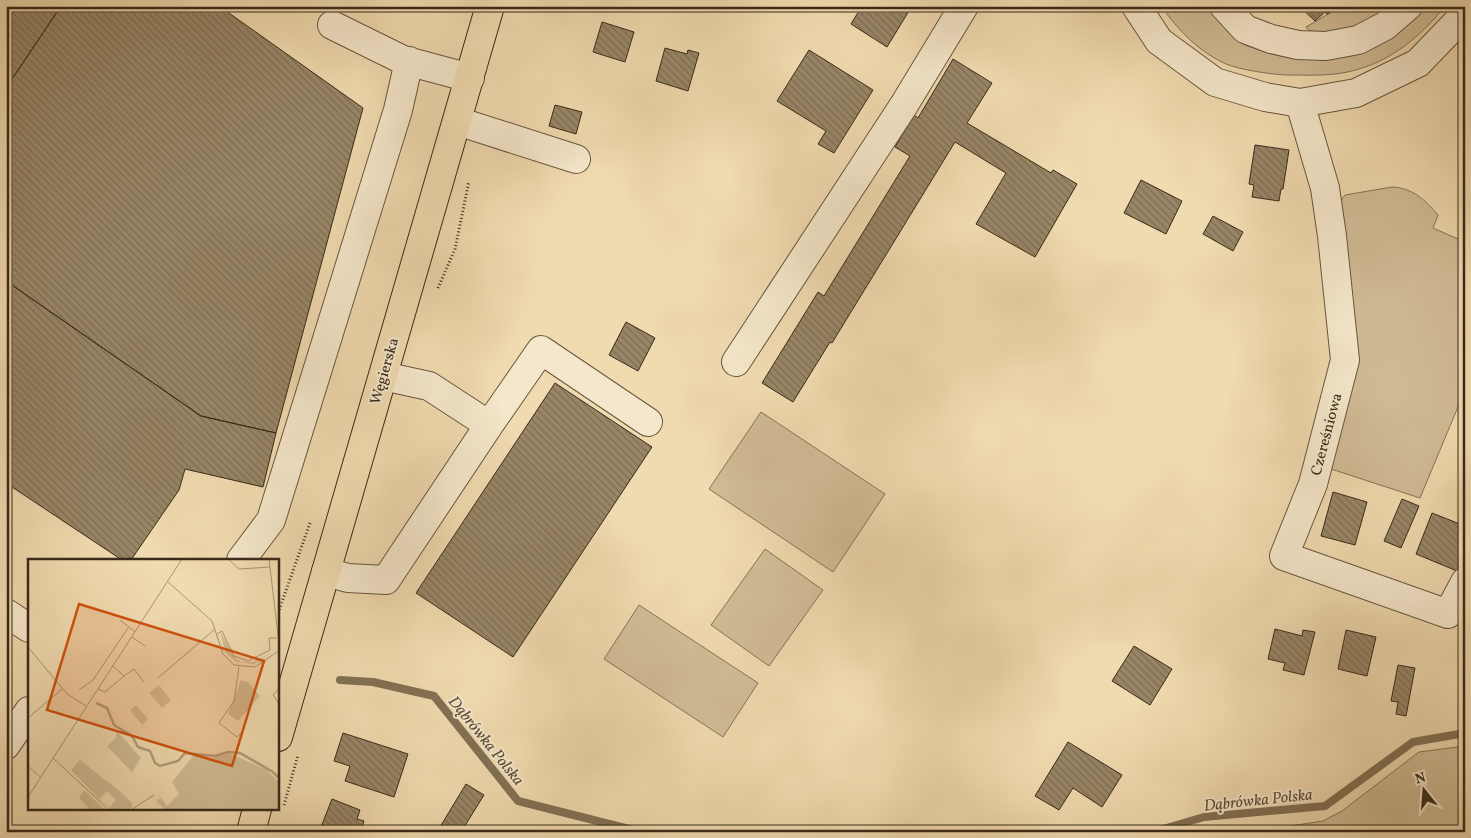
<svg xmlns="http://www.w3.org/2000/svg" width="1471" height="838" viewBox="0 0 1471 838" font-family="Vollkorn,serif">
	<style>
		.grass { fill: #d1bc96; stroke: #857358 }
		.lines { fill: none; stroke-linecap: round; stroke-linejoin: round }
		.stream { stroke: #827054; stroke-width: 8 }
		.building { fill: url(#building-back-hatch); stroke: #392a19 }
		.minor-casing { stroke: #67563e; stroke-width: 30 }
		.major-casing { stroke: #392a19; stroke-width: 30 }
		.path { stroke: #392a19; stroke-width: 3; stroke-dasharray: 1 2.5; stroke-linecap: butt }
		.minor { stroke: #f5e7cb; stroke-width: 28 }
		.major { stroke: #f0daaf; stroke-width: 28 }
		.labels { text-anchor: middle; stroke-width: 4; stroke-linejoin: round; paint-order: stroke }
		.street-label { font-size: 15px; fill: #392a19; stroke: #f5e7cb }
		.water-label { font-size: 16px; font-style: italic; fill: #5d4d37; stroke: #f5e7cb }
		.inset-river { fill: none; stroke: #b29e7c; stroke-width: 2.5 }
		.inset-road { fill: none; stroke: #a79473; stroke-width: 1 }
		.view { fill: #ce520e; fill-opacity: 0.15; stroke: #ce520e; stroke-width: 2.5 }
		.inset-edge { fill: none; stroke: #392a19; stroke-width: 2.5 }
	</style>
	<defs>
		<pattern id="building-back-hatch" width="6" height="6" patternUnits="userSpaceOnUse" patternTransform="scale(1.25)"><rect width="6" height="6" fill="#988667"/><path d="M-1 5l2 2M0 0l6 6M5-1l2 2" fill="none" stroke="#7d6e54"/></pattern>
	</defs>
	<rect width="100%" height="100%" fill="#f0daaf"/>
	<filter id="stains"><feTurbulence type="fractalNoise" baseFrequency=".004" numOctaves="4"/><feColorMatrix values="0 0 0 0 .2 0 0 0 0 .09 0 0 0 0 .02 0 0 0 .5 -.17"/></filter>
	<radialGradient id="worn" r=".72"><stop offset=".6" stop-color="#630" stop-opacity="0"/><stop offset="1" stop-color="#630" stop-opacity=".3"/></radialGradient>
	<path class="grass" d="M1161 6H1209L1230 34 1245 45 1263 51 1310 57 1418 12 1423 6H1445C1419 39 1385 66 1342 73 1324 76 1304 75 1286 75 1269 74 1241 70 1226 64 1199 52 1178 30 1161 6Z
		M1342 6H1390C1382 12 1375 18 1366 22 1354 28 1315 42 1306 27Z
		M1392 187C1413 188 1425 200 1438 215L1433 228 1465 242V390L1420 498 1331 469 1351 354 1333 211 1345 195Z
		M761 412 885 494 833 572 709 489Z
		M765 549 823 590 769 666 711 625Z
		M639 605 758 683 723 737 604 659Z
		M1465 746V832H1250L1323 821 1342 811 1419 752Z"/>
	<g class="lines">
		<path class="stream" d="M340 680 373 682 434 696 518 801 641 832
			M1153 832 1204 817 1325 806 1413 742 1465 733"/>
	</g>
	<path class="building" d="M6 6H61L6 88Z
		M61 6H219L363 108 276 433 201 416 6 281V88Z
		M390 6H408L407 11Z
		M862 6H912L887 47 851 24Z
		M1299 6H1340L1327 14 1325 12 1315 21Z
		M602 22 634 32 625 62 593 52Z
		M665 48 687 54 688 50 699 53 688 91 656 81Z
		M809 50 873 90 834 153 818 144 826 131 777 101Z
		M953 59 992 83 967 123 1051 173 1053 170 1077 184 1035 257 976 224 1006 173 955 142 832 343 830 342 793 402 762 383 818 292 824 296 910 156 895 147 914 115 918 118Z
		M555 105 582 112 576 134 549 126Z
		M1255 145 1289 150 1283 189H1281L1279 201 1252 197 1254 185 1249 184Z
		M1141 180 1182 201 1166 234 1124 213Z
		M1213 216 1243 232 1233 251 1203 234Z
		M6 281 201 416 276 433 263 487 185 469 179 490 131 560H122L6 483Z
		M626 322 655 338 638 371 609 355Z
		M555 383 652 447 513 657 416 593Z
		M1333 492 1367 502 1355 545 1321 536Z
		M1402 499 1419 506 1401 548 1384 541Z
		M1432 513 1465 526V552L1457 571 1416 554Z
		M1275 629 1302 636 1303 630 1315 632 1304 675 1283 670 1285 663 1268 659Z
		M1346 630 1376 637 1367 676 1338 669Z
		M1134 646 1172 669 1150 705 1112 681Z
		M1398 665 1415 668 1406 716 1396 714 1398 702 1391 701Z
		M343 733 408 754 394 797 345 781 350 766 334 761Z
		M1068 742 1122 775 1102 807 1073 788 1059 810 1035 796Z
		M466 784 484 795 461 832H437Z
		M332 799 360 810 357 819 364 821 360 832H319Z"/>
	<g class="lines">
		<g class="minor-casing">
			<path id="minor" d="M1136 6 1159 41 1215 82 1265 97 1300 103 1356 93 1418 63 1465 14
				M1224 6 1245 29 1271 39 1298 45 1326 46 1358 40 1385 26 1408 6
				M332 25 403 60 470 78
				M1300 103 1325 188 1332 236 1345 360 1313 484 1284 556 1448 614 1465 582
				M457 121 576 159
				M736 362 904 105 964 6
				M489 425 541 350 648 422
				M241 560 271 520 398 110 409 61
				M326 572 348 578 386 580 489 425 429 386 383 376
				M6 613 29 628
				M6 745 29 711"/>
		</g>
		<g class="major-casing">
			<path id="major" d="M278 737 490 6
				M251 832 257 809"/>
		</g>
		<path class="path" d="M438 288 455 249 469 181
			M278 613 310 523
			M284 805 298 755"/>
		<use href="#minor" class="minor"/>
		<use href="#major" class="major"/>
	</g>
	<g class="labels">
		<g class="street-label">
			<text transform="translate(384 371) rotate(-74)" y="5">Węgierska</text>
			<text transform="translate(1326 434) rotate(-75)" y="5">Czereśniowa</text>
		</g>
		<g class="water-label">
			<text transform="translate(487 740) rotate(51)" y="6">Dąbrówka Polska</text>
			<text transform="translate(1258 799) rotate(-6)" y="6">Dąbrówka Polska</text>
		</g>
	</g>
	<g transform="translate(28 559)">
		<rect width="251" height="251" fill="#f0daaf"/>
		<path d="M193 74 208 100 214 103H226L244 94 226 105 208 103 197 93ZM213 121 220 123 232 137 210 162 200 155ZM131 126 143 141 134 149 121 134ZM108 146 120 160 114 166 102 151ZM89 172 113 199 104 213 79 187 87 180ZM200 194 239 211 251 223V250L137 251 128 242 133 239 139 247 151 235 144 223 166 196 186 199ZM52 201 94 234 104 244V249L83 251 76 242 82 248 88 241 79 232 71 240 43 211ZM55 232H57L77 251H62L51 239Z" fill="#d1bc96"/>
		<path class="inset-river" d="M68 144 79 149 86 166 104 177 110 188 122 192 127 204 132 207 150 202 157 194 187 197 200 193 212 194 245 213 252 220"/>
		<path class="inset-road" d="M200 0 211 10 242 8M241 0 252 92M140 23 184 62 195 95 206 106 227 108 252 91M92 61 107 73M189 75 194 72 206 97 220 102 242 91 241 79H249M104 78 117 87M0 88 39 135 58 147M211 108 206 142 191 164 209 178 215 172M96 117 106 110 116 123M130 119 187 70M252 128 245 136 252 146M70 130 77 133 96 117 85 107M51 131 65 121 100 69M0 159 34 130M25 199 81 251M0 207 12 218M0 238 154 0M103 251 126 236"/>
		<path class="view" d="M51 45 236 102 204 207 19 151Z"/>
		<rect width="251" height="251" class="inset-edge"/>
	</g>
	<rect width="1471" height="838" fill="none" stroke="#f0daaf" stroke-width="25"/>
	<rect x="8" y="8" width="1456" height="823" fill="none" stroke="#392a19" stroke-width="2.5"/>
	<rect x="12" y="12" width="1446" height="813" fill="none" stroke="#392a19"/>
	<g transform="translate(1424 790) rotate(343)" stroke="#f5e7cb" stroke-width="4" paint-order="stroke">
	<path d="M0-4L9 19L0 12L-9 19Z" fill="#392a19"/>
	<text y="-8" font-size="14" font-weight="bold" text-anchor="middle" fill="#392a19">N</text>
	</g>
	<rect width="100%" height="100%" filter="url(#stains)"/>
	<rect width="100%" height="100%" fill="url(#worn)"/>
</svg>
